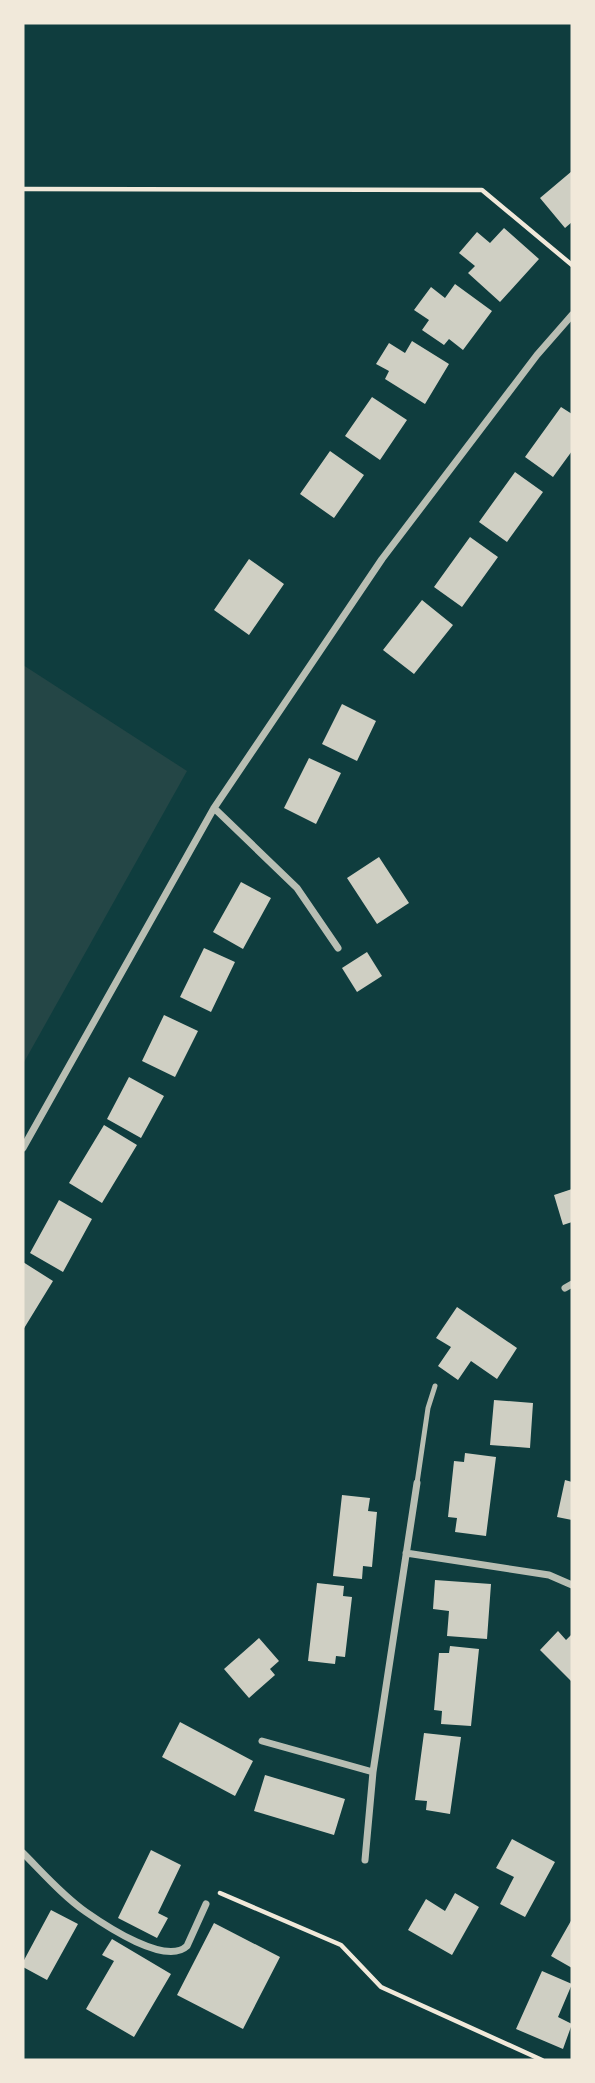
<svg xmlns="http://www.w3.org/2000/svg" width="595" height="2083" viewBox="0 0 595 2083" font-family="Karla,sans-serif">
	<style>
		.green { fill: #244646 }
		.building { fill: #cfcfc3 }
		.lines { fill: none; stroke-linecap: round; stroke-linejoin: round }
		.path { stroke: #f1e9da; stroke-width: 4.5 }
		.service { stroke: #b8beb3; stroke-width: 5 }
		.minor { stroke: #b8beb3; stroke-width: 7 }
	</style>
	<rect width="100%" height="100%" fill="#0f3d3e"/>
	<path class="green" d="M23 665 187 771 23 1064Z"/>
	<path class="building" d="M572 171V222L565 228 540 198Z
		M504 228 539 259 500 302 468 273 475 266 459 253 477 232 490 243Z
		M455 284 492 311 463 350 449 339 444 345 422 330 429 320 414 310 431 287 445 298Z
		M412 341 449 364 425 404 385 379 389 371 376 364 389 343 405 353Z
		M372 397 407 420 380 460 345 436Z
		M561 407 572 414V451L553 477 525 457Z
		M330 451 364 475 334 518 300 494Z
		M515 472 543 492 507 542 479 522Z
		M470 537 498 557 462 607 434 587Z
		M249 559 284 584 249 635 214 610Z
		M422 600 453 625 414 674 383 650Z
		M342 704 376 721 357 761 322 744Z
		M309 758 341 773 316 824 284 808Z
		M379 857 409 903 377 924 347 878Z
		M241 882 271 898 243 949 213 932Z
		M204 948 235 962 211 1012 180 997Z
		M367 952 382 976 357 992 342 968Z
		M164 1015 198 1031 175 1077 142 1061Z
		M129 1077 164 1096 141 1138 107 1119Z
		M104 1125 137 1145 102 1203 69 1183Z
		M572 1189V1222L563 1225 554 1195Z
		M59 1200 92 1219 63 1272 30 1253Z
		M23 1262 53 1281 23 1330Z
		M457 1307 517 1348 497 1379 471 1361 458 1380 438 1366 451 1347 436 1338Z
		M494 1400 533 1403 530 1448 490 1445Z
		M465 1453 496 1457 486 1536 455 1532 457 1518 448 1517 454 1461 464 1462Z
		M565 1480 572 1482V1520L557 1517Z
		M342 1495 370 1498 368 1511 377 1512 372 1567 363 1566 362 1579 333 1576Z
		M435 1580 491 1584 487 1639 447 1636 449 1611 433 1609Z
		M317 1583 344 1586 343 1596 352 1597 345 1657 336 1656 335 1664 308 1661Z
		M558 1631 566 1640 572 1634V1682L540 1650Z
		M259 1638 279 1661 270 1669 275 1675 249 1698 224 1669Z
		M450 1646 479 1649 471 1726 441 1724 442 1711 434 1710 439 1653H449Z
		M180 1722 253 1761 235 1796 162 1757Z
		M424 1733 461 1737 450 1814 426 1810 427 1801 415 1800Z
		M265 1775 345 1799 334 1835 254 1811Z
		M512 1839 555 1862 525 1917 500 1904 514 1877 496 1868Z
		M151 1850 181 1865 158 1913 168 1918 157 1938 118 1918Z
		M455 1893 479 1907 452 1955 408 1930 426 1899 445 1911Z
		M51 1910 78 1924 47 1980 23 1967V1962Z
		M572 1919V1968L551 1956Z
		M214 1923 280 1957 243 2029 177 1995Z
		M112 1939 171 1974 134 2037 86 2009 114 1961 102 1955Z
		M542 1971 572 1984 558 2017 572 2024 563 2049 516 2029Z"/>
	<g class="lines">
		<path class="path" d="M23 189 482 190 572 265
			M220 1893 341 1945 381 1987 542 2060"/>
		<path class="service" d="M417 1483 428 1408 435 1386"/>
		<path class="minor" d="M214 808 297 888 338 948
			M23 1148 214 808 382 559 537 355 572 315
			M565 1288 572 1284
			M406 1553 549 1575 572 1585
			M262 1741 373 1772
			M23 1853C43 1873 63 1896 86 1912 106 1926 166 1966 187 1946L206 1904
			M365 1860 373 1772 417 1483"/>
	</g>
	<rect width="595" height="2083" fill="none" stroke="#f1e9da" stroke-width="49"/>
</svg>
